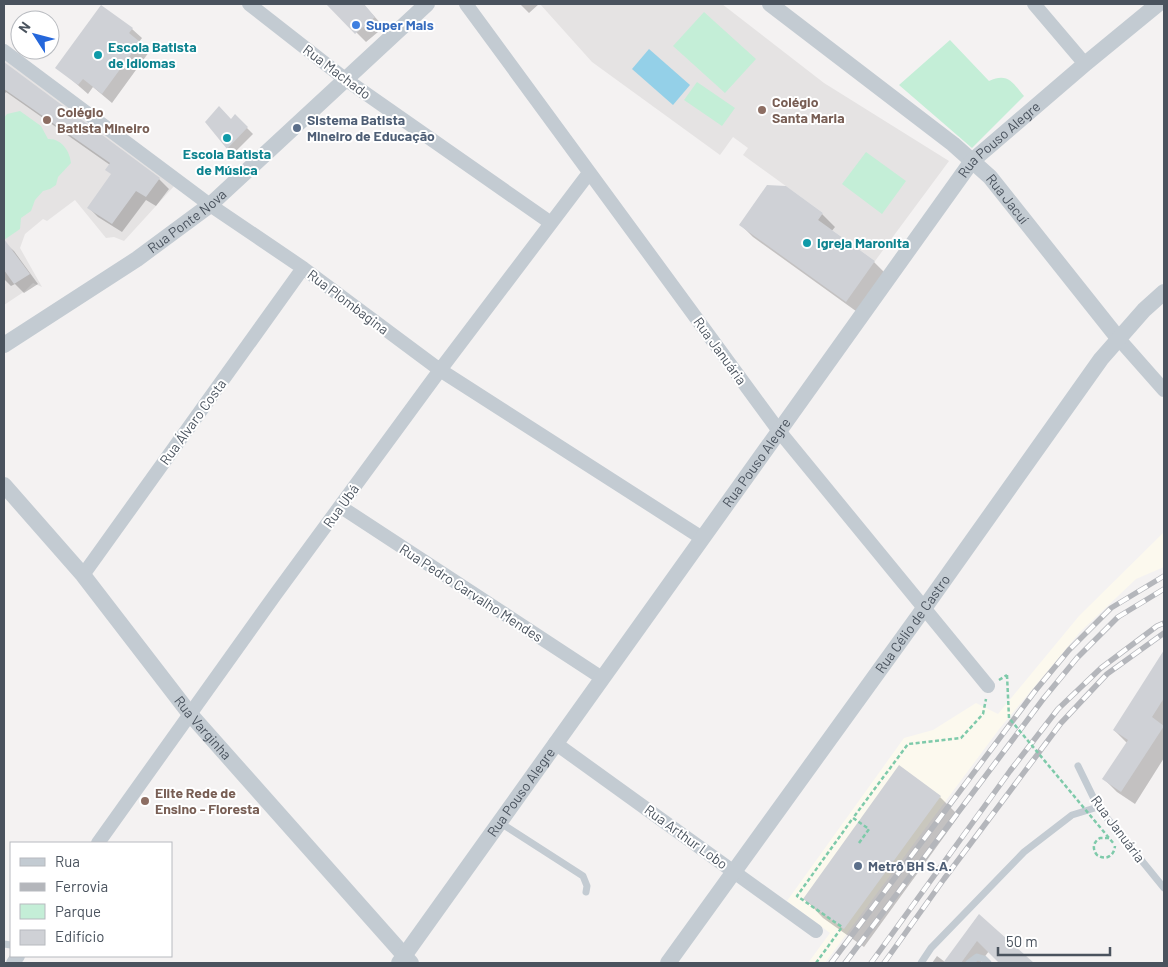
<svg xmlns="http://www.w3.org/2000/svg" width="1168" height="967" viewBox="0 0 1168 967" font-family="Barlow,sans-serif">
	<style>
		.commercial { fill: #fcf9ee }
		.education { fill: #e5e3e3 }
		.green { fill: #c4eed7 }
		.water { fill: #94d0e8 }
		.shadow { fill: #0003 }
		.building { fill: #cfd1d6 }
		.lines { fill: none; stroke-linecap: round; stroke-linejoin: round }
		.path { stroke: #7ecaaa; stroke-width: 2.5; stroke-dasharray: 4 2.5; stroke-linecap: butt }
		.service { stroke: #c3cbd2; stroke-width: 7 }
		.minor { stroke: #c3cbd2; stroke-width: 14 }
		.tertiary { stroke: #c3cbd2; stroke-width: 16 }
		.rail-casing { stroke: #b4b6bb; stroke-width: 5.5 }
		.rail { stroke: #fff; stroke-width: 4; stroke-dasharray: 11; stroke-linecap: butt }
		.path-bridge { stroke: #7ecaaa; stroke-width: 2.5; stroke-dasharray: 4 2.5; stroke-linecap: butt }
		.shop-dot { fill: #3f7fe0; stroke: #fff; stroke-width: 2 }
		.culture-dot { fill: #0f9aa8; stroke: #fff; stroke-width: 2 }
		.education-dot { fill: #8d6e63; stroke: #fff; stroke-width: 2 }
		.service-dot { fill: #5c6f8a; stroke: #fff; stroke-width: 2 }
		.labels { text-anchor: middle; stroke-width: 4; stroke-linejoin: round; paint-order: stroke }
		.shop-label { font-size: 14px; font-weight: bold; fill: #366cbe; stroke: #fff; text-anchor: start }
		.culture-label { font-size: 14px; font-weight: bold; fill: #0d838f; stroke: #fff; text-anchor: start }
		.street-label { font-size: 14px; fill: #4a535e; stroke: #fff }
		.education-label { font-size: 14px; font-weight: bold; fill: #785e54; stroke: #fff; text-anchor: start }
		.service-label { font-size: 14px; font-weight: bold; fill: #4e5e75; stroke: #fff; text-anchor: start }
	</style>
	<rect width="100%" height="100%" fill="#f4f2f2"/>
	<path class="commercial" d="M1164 532V567L1136 579 1080 632 1000 728 825 963H808L830 933 787 901 904 738 933 730 976 703 998 714 1079 616Z"/>
	<path class="education" d="M540 4H722L824 83 949 161 875 261 818 220 823 213 743 155 748 148 733 137 720 155 592 62Z
		M4 57 176 184 124 241 114 237 106 238 75 200 47 221 43 219 25 234 20 248 42 287 33 283 25 291 4 305Z"/>
	<path class="green" d="M704 12 756 59 725 93 673 46Z
		M950 40 989 81C1008 72 1013 83 1024 96L972 148 899 85Z
		M697 82 735 108 722 126 684 100Z
		M20 111 41 126 48 139C61 138 70 151 71 163L58 177 56 185 50 189 43 191 35 200 31 211 21 218 20 229 4 240V118L7 114Z
		M866 152 906 181 882 214 842 184Z"/>
	<path class="water" d="M649 49 690 85 673 105 632 69Z"/>
	<path class="shadow" d="M328 4H363L384 27 366 42Z
		M520 4H539L529 13Z
		M101 7 132 29 142 38 139 42 149 52 112 103 93 87 88 94 57 67Z
		M4 63 159 179 169 189 156 206 146 200 122 232 98 217 89 208 112 174 110 165 6 92 4 95Z
		M235 116 253 134 233 154 227 148 231 120Z
		M786 187 822 214 835 227 831 232 874 262 887 275 860 314 753 237 740 224Z
		M4 242 14 251 38 284 24 293 15 284 11 286 4 279Z
		M1161 657 1164 659V758L1135 804 1117 792 1104 779 1127 743 1114 730Z
		M940 797 959 816 864 947 823 918 805 899Z
		M979 915 1024 956 1031 963H1001L989 951 980 963H932L937 956 945 962Z"/>
	<path class="building" d="M326 4H364L375 17 355 34Z
		M101 5 133 28 129 33 140 42 102 94 83 79 78 85 55 68Z
		M4 62 160 178 146 197 136 191 112 224 87 208 111 174 105 170 110 163 4 89Z
		M219 106 231 119 235 114 248 127 227 149 205 122Z
		M767 185 786 186 823 213 818 220 875 261 846 302 739 225Z
		M4 239 30 274 14 284 4 270Z
		M1164 650V698L1152 717 1164 726 1121 792 1102 779 1128 740 1113 730Z
		M899 765 941 796 844 929 803 899Z
		M979 914 998 931 1034 963H999L977 941 961 963H943Z"/>
	<g class="lines">
		<path class="path" d="M999 680 1007 675
			M1109 838H1100C1093 842 1092 849 1097 855 1106 861 1114 856 1115 846
			M859 843 869 829 853 818 908 744 961 738 983 714 986 699
			M816 963 842 927 797 896 853 818"/>
		<path class="service" d="M1078 766 1098 807 1164 888
			M499 822 583 876 587 886 586 892
			M4 944 11 945
			M921 963 931 948 1024 852 1072 815 1098 807
			M969 963 977 957 984 959 988 963"/>
		<path class="minor" d="M249 4 345 79 551 223
			M466 4 779 431 988 686
			M1034 4 1085 64
			M4 51 210 205 303 268 440 370 702 538
			M1118 338 1164 390
			M341 507 602 678
			M83 575 303 268
			M555 743 816 931
			M98 843 275 595 440 370 589 173
			M13 963 18 956"/>
		<g class="tertiary">
			<path id="s1" d="M770 4 953 144 990 177 1118 338"/>
			<path id="s2" d="M4 345 137 259 210 205 427 4"/>
			<path id="s3" d="M4 485 83 575 190 714 411 963"/>
			<path id="s4" d="M399 963 972 161 1085 64 1158 4"/>
			<path id="s5" d="M668 963 925 607 1101 359 1144 310 1164 292"/>
		</g>
		<g class="rail-casing">
			<path id="rail" d="M831 963 1035 691 1069 650 1111 608 1164 576
				M845 963 1044 698 1077 658 1118 617 1164 589
				M871 963 1010 771 1058 709 1101 668 1157 626 1164 623
				M884 963 944 879 1061 723 1107 674 1164 633"/>
		</g>
		<use href="#rail" class="rail"/>
		<path class="path-bridge" d="M1007 675 1009 718 1114 844"/>
	</g>
	<circle class="shop-dot" cx="356" cy="25" r="5"/>
	<g class="culture-dot">
		<circle cx="98" cy="55" r="5"/>
		<circle cx="227" cy="138" r="5"/>
		<circle cx="807" cy="243" r="5"/>
	</g>
	<g class="education-dot">
		<circle cx="762" cy="110" r="5"/>
		<circle cx="47" cy="120" r="5"/>
		<circle cx="145" cy="801" r="5"/>
	</g>
	<g class="service-dot">
		<circle cx="297" cy="128" r="5"/>
		<circle cx="858" cy="866" r="5"/>
	</g>
	<g class="labels">
		<g class="shop-label">
			<text x="366" y="30">Super Mais</text>
		</g>
		<g class="culture-label">
			<text x="108" y="52">Escola Batista<tspan x="108" dy="16">de Idiomas</tspan></text>
			<text x="227" y="159" text-anchor="middle">Escola Batista<tspan x="227" dy="16">de Música</tspan></text>
			<text x="817" y="248">Igreja Maronita</text>
		</g>
		<g class="street-label">
			<text transform="translate(337 72) rotate(37)" y="5">Rua Machado</text>
			<text dy="5" stroke="none"><textPath href="#s4" startOffset="1020">Rua Pouso Alegre</textPath></text>
			<text dy="5" stroke="none"><textPath href="#s1" startOffset="308">Rua Jacuí</textPath></text>
			<text dy="5" stroke="none"><textPath href="#s2" startOffset="221">Rua Ponte Nova</textPath></text>
			<text transform="translate(348 302) rotate(37)" y="5">Rua Plombagina</text>
			<text transform="translate(720 351) rotate(54)" y="5">Rua Januária</text>
			<text transform="translate(193 422) rotate(-54)" y="5">Rua Álvaro Costa</text>
			<text dy="5" stroke="none"><textPath href="#s4" startOffset="615">Rua Pouso Alegre</textPath></text>
			<text transform="translate(341 506) rotate(-54)" y="5">Rua Ubá</text>
			<text transform="translate(471 593) rotate(33)" y="5">Rua Pedro Carvalho Mendes</text>
			<text dy="5" stroke="none"><textPath href="#s5" startOffset="418">Rua Célio de Castro</textPath></text>
			<text dy="5" stroke="none"><textPath href="#s3" startOffset="314">Rua Varginha</textPath></text>
			<text dy="5" stroke="none"><textPath href="#s4" startOffset="210">Rua Pouso Alegre</textPath></text>
			<text transform="translate(1118 829) rotate(53)" y="5">Rua Januária</text>
			<text transform="translate(686 837) rotate(36)" y="5">Rua Arthur Lobo</text>
		</g>
		<g class="education-label">
			<text x="772" y="107">Colégio<tspan x="772" dy="16">Santa Maria</tspan></text>
			<text x="57" y="117">Colégio<tspan x="57" dy="16">Batista Mineiro</tspan></text>
			<text x="155" y="798">Elite Rede de<tspan x="155" dy="16">Ensino - Floresta</tspan></text>
		</g>
		<g class="service-label">
			<text x="307" y="125">Sistema Batista<tspan x="307" dy="16">Mineiro de Educação</tspan></text>
			<text x="868" y="871">Metrô BH S.A.</text>
		</g>
	</g>
	<rect width="1168" height="967" fill="none" stroke="#4a535e" stroke-width="10"/>
	<rect x="10" y="842" width="162" height="115" fill="#ffffff" stroke="#b7babf"/>
	<rect x="20" y="858" width="25" height="8" fill="#c3cbd2" stroke="#b7babf"/>
	<text x="55" y="867" font-size="15" fill="#4a535e">Rua</text>
	<rect x="20" y="883" width="25" height="8" fill="#b4b6bb" stroke="#b7babf"/>
	<text x="55" y="892" font-size="15" fill="#4a535e">Ferrovia</text>
	<rect x="20" y="904" width="25" height="15" fill="#c4eed7" stroke="#b7babf"/>
	<text x="55" y="917" font-size="15" fill="#4a535e">Parque</text>
	<rect x="20" y="930" width="25" height="15" fill="#cfd1d6" stroke="#b7babf"/>
	<text x="55" y="942" font-size="15" fill="#4a535e">Edifício</text>
	<g transform="translate(35 35) rotate(306)"><circle r="24" fill="#ffffff" stroke="#b7babf"/>
	<path d="M0-4L9 19L0 12L-9 19Z" fill="#2567db"/>
	<text y="-8" font-size="14" font-weight="bold" text-anchor="middle" fill="#4a535e">N</text>
	</g>
	<path d="M998 947v8h112v-8" fill="none" stroke="#4a535e" stroke-width="2.5"/>
	<text x="1006" y="947" font-size="15" fill="#4a535e" stroke="#ffffff" stroke-width="4" paint-order="stroke">50 m</text>
</svg>
